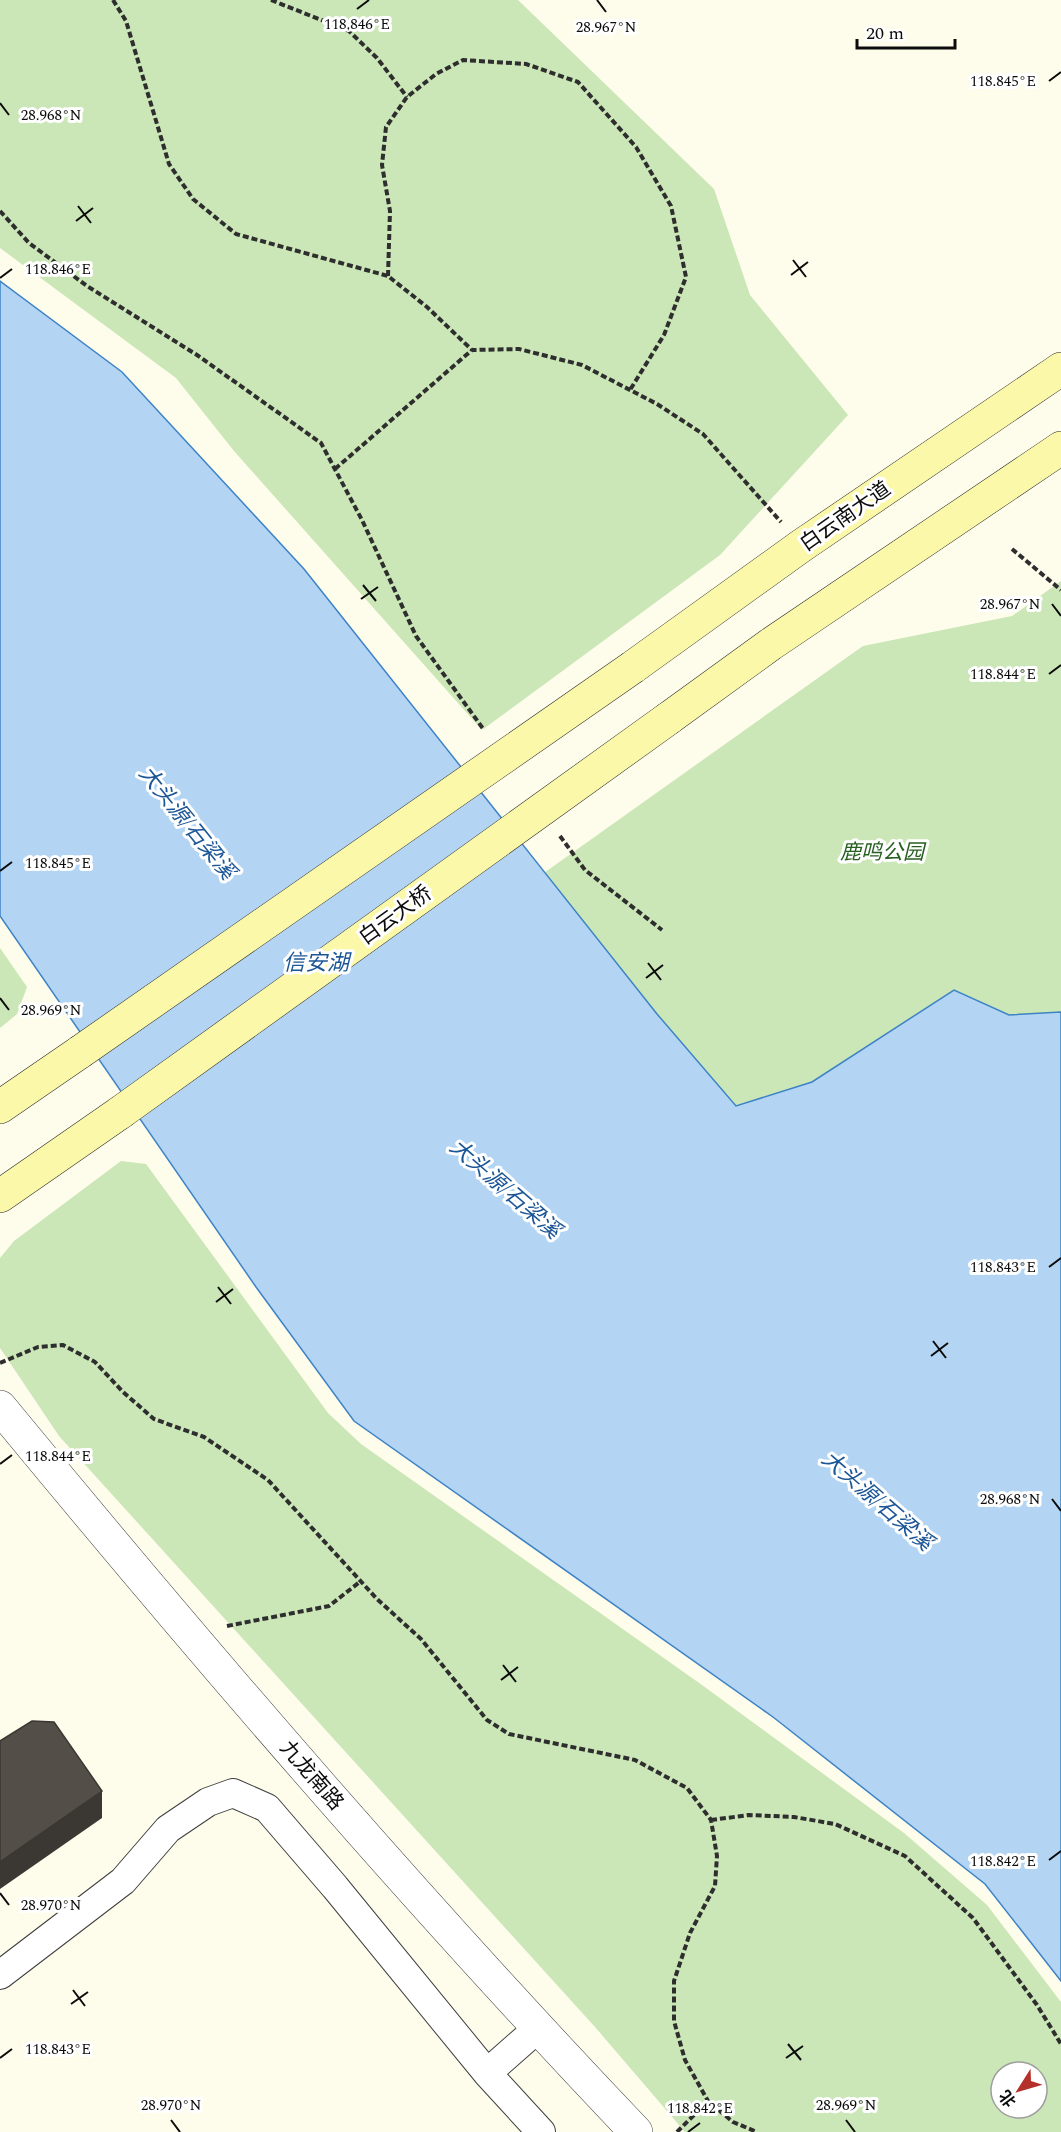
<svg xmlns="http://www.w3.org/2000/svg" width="1061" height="2132" viewBox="0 0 1061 2132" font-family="Spectral,'Noto Sans SC',serif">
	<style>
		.green { fill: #cbe6b7; fill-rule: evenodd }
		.water { fill: #b3d5f3; stroke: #3d83c6; stroke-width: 1.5 }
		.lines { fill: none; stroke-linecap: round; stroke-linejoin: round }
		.minor-casing { stroke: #3f3f3f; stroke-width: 30 }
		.tertiary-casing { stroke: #3f3f3f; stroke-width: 34 }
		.secondary-casing { stroke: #2e2e2e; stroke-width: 34 }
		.path { stroke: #2e2e2e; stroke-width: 4; stroke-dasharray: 6 3; stroke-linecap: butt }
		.minor { stroke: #fff; stroke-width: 28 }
		.tertiary { stroke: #fff; stroke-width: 33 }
		.secondary { stroke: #fbf9a9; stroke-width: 33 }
		.secondary-bridge-casing { stroke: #2e2e2e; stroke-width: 34; stroke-linecap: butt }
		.secondary-bridge { stroke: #fbf9a9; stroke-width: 33 }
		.shaded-wall { fill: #3b3733 }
		.building { fill: #544e49; stroke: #3b3733; stroke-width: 1.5 }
		.ticks { fill: none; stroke: #0c0c0c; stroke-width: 2 }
		.labels { text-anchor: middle; stroke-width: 6; stroke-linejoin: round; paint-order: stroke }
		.street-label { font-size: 21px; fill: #0c0c0c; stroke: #fff }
		.park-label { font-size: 21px; font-style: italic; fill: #275f20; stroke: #fff }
		.water-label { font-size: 22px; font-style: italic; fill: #1c5696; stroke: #fff }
		.ticks-label { font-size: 15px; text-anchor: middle; fill: #0c0c0c; stroke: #fff; stroke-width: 6; stroke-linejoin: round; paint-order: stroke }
	</style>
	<rect width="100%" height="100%" fill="#fefceb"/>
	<path class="green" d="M0 0H518L714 189 750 295 848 415 720 555 482 730 234 451 176 378 0 248Z
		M1061 581V1036L783 1122 725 1121 527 885 863 646 1012 616Z
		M0 948 27 987 17 1014 0 1028Z
		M121 1161 146 1164 328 1413 361 1444 702 1685 904 1833 987 1905 1061 2002V2132H685L595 2027 59 1436 0 1348V1258L14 1241ZM1001 2072H1037V2108H1001Z"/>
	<path class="water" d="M0 281 122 372 304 569 657 1014 736 1106 812 1082 954 990 1009 1015 1061 1012V1981L985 1884 773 1717 354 1421 256 1287 0 916Z"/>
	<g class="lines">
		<g class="minor-casing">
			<path id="minor" d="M0 1975 123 1881 168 1829 208 1802 233 1793 267 1808 335 1887 487 2073 541 2132
				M487 2073 537 2029"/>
		</g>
		<g class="tertiary-casing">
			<path id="tertiary" d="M0 1407C204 1655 414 1899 636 2132"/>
		</g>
		<g class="secondary-casing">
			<path id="secondary" d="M633 667 801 546 1061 369
				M669 718 771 644 1061 448
				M0 1107 80 1052
				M0 1196 121 1112"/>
		</g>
		<path class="path" d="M113 0 126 21 169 164 193 199 236 234 388 276 427 307 472 350
			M271 0 349 31 377 58 407 97
			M0 211 29 243 87 286 197 355 321 443 362 520 416 636 484 730
			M388 276 390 211 382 165 386 127 407 97 436 74 463 60 526 64 578 82 636 147 671 206 686 277 664 335 630 390
			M335 469 472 350 519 349 582 365 657 404 703 434 781 522
			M1012 549 1061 590
			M560 836 585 870 662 930
			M0 1363 38 1347 63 1345 95 1362 123 1392 154 1419 204 1437 268 1480 377 1599 421 1639 487 1720 509 1734 635 1760 687 1788 711 1820 717 1856 715 1886 690 1933 674 1981V2021L685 2060 708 2101 733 2122 757 2132
			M227 1626 329 1606 361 1581
			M711 1820 749 1815 794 1817 835 1824 905 1856 973 1918 1037 2005 1061 2044
			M677 2132 708 2101"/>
		<use href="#minor" class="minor"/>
		<use href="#tertiary" class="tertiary"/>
		<use href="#secondary" class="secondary"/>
		<g class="secondary-bridge-casing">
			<path id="secondary-bridge" d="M80 1052 633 667
				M121 1112 669 718"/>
		</g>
		<use href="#secondary-bridge" class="secondary-bridge"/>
	</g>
	<path class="shaded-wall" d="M102 1791V1818L0 1889V1862Z"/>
	<path class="building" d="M32 1721 54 1722 102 1791 0 1862V1741Z"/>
	<path class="ticks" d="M597 0 606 12M357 9 369 0M1049 81 1061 72M0 103 9 115M78 206 91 223M76 221 93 208M793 260 806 277M791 275 808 262M0 278 12 269M363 585 376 601M361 599 378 587M1052 604 1061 616M1049 674 1061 665M0 871 12 862M648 963 661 980M646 978 663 965M0 998 9 1010M1049 1267 1061 1258M218 1287 231 1304M216 1302 233 1289M933 1341 946 1358M931 1356 948 1343M0 1464 12 1455M1052 1499 1061 1511M503 1665 516 1682M501 1680 518 1667M1049 1860 1061 1851M0 1893 9 1905M73 1990 85 2006M71 2004 88 1992M788 2044 801 2060M0 2058 12 2049M786 2058 803 2046M171 2120 180 2132M846 2120 855 2132M688 2132 700 2123"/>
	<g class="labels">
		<g class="street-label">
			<text transform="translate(845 516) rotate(-35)" y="7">白云南大道</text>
			<text transform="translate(395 915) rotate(-36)" y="7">白云大桥</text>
			<text transform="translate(312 1775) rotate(49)" y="7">九龙南路</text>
		</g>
		<g class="park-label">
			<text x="882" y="859">鹿鸣公园</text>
		</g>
		<g class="water-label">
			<text transform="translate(188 822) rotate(51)" y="8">大头源/石梁溪</text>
			<text x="316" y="970">信安湖</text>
			<text transform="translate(506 1188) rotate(41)" y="8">大头源/石梁溪</text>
			<text transform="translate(878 1500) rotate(41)" y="8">大头源/石梁溪</text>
		</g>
	</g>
	<g class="ticks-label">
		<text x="357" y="29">118.846°E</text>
		<text x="606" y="32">28.967°N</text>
		<text x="1003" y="86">118.845°E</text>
		<text x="51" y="120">28.968°N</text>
		<text x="58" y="274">118.846°E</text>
		<text x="1010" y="609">28.967°N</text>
		<text x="1003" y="679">118.844°E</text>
		<text x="58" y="868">118.845°E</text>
		<text x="51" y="1015">28.969°N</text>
		<text x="1003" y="1272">118.843°E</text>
		<text x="58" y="1461">118.844°E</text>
		<text x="1010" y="1504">28.968°N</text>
		<text x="1003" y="1866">118.842°E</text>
		<text x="51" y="1910">28.970°N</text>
		<text x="58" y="2054">118.843°E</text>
		<text x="171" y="2110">28.970°N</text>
		<text x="846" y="2110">28.969°N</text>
		<text x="700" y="2113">118.842°E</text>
	</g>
	<g transform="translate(1019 2090) rotate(233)"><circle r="28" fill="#ffffff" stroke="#9e9e9e" stroke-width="1.5"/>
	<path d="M0-4.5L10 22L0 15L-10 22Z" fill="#b4312b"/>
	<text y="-9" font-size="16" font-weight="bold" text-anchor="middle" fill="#0c0c0c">北</text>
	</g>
	<path d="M857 39v9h98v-9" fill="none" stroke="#0c0c0c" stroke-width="3"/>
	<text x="866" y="39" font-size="18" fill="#0c0c0c" stroke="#ffffff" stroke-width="4.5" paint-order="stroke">20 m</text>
</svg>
